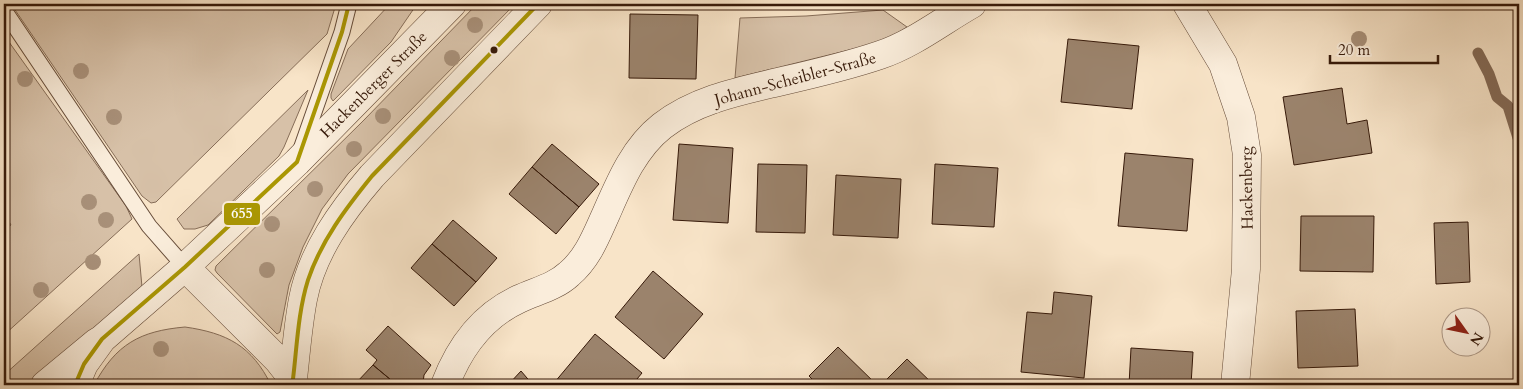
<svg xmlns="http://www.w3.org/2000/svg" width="1523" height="389" viewBox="0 0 1523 389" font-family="Cardo,serif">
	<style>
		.green { fill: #d7c1a8; stroke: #866d58 }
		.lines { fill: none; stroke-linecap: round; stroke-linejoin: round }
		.stream { stroke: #836955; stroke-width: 11 }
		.building { fill: #9b836c; stroke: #361909 }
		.service-casing { stroke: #664c39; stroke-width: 17 }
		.minor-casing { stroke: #664c39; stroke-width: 29 }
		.tertiary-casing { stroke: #664c39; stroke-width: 29 }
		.service { stroke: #faeddb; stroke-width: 15 }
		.minor { stroke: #faeddb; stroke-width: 28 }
		.tertiary { stroke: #faeddb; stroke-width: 28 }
		.bus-1-casing { stroke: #faeddb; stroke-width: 8 }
		.bus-1 { stroke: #aa9703; stroke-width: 4 }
		.tree { fill: #a89079 }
		.bus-dot { fill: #361909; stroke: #faeddb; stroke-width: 2 }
		.labels { text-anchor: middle; stroke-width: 5; stroke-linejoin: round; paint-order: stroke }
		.street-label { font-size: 16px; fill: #361909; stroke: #faeddb }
		.line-badge { stroke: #faeddb; stroke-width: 2 }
		.badge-label { font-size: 14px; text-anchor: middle; font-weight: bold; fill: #fff }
	</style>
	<rect width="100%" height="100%" fill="#f8e4c8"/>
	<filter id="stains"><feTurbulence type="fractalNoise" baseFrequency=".004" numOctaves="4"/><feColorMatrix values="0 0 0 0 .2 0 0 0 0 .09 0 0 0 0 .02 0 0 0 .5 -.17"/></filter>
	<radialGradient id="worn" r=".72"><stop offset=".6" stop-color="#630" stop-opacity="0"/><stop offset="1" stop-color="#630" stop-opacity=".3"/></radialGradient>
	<path class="green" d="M11 4H336L327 34 156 202 151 203 142 196Z
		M390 4H417L391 42 333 101 331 98V94L348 49Z
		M477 4H515L348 174 322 209 303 247 289 285 280 332 277 334 275 332 217 273 215 270 216 266 363 121Z
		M883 10 907 27 886 41 735 78 740 18 806 16Z
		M4 35 126 206 132 219 4 335V230L11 225 4 213Z
		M308 90 284 147 279 156 208 225 195 229H184L177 219Z
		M139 254 142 287 29 385H4V375Z
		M185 327C227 333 252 346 271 385H94C116 344 140 331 185 327Z"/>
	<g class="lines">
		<path class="stream" d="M1478 53 1489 74 1497 97 1508 106 1519 141"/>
	</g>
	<path class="building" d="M630 14 698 15 696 79 629 78Z
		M1068 39 1139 46 1132 109 1061 102Z
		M1342 88 1347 124 1367 120 1372 153 1294 165 1283 97Z
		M552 144 599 184 579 207 532 167Z
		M679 144 733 148 728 223 673 220Z
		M1125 153 1193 159 1187 231 1118 226Z
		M758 164 807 165 805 233 756 232Z
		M935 164 998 168 994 227 932 224Z
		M532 167 579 207 556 234 509 194Z
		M836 175 901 179 898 238 833 235Z
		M1301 216H1374L1373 272 1300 271Z
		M453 220 497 258 476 282 432 244Z
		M1468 222 1470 282 1436 284 1434 223Z
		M432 244 476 282 454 306 411 268Z
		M653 271 703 314 664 359 615 317Z
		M1054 292 1092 296 1084 378 1021 372 1027 312 1052 314Z
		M1355 309 1358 366 1298 368 1296 311Z
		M388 326 431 365 424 375 423 383H416L414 385H397L373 365 377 360 366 350Z
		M595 334 642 373 632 385H557L554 383Z
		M838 347 877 385H818L809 376Z
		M1131 348 1193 352 1191 385H1129Z
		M907 359 934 385H881Z
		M373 365 397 385H358L356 383Z
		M521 371 533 385H508Z"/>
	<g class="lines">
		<g class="service-casing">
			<path id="service" d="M4 10 149 226 185 267
				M300 152 342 32 349 4"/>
		</g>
		<g class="minor-casing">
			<path id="minor" d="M1187 4 1223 64 1241 117 1247 155 1246 269 1235 385
				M45 385 97 342
				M445 385C459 348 482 316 519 299 536 291 555 287 569 274 588 258 596 236 606 214 620 182 634 148 662 126 694 101 735 92 774 83 809 75 845 67 880 55 913 44 942 21 972 4"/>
		</g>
		<g class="tertiary-casing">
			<path id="tertiary" d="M185 267 278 360 293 379 295 385
				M293 379C296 352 298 325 303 299 312 252 342 211 372 176L538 4
				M75 385 84 364 102 339 185 267 297 162 452 4"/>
		</g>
		<use href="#service" class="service"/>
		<use href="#minor" class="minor"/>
		<use href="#tertiary" class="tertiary"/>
		<g class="bus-1-casing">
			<path id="bus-1" d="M75 385 84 364 102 339 185 267 297 162 342 32 349 4
				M295 385 293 379C297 346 298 312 308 280 321 241 346 208 372 176L538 4"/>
		</g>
		<use href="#bus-1" class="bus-1"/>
	</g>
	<g class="tree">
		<circle cx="475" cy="25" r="8"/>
		<circle cx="1359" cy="39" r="8"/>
		<circle cx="452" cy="58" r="8"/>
		<circle cx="81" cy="71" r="8"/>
		<circle cx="25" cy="79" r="8"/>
		<circle cx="383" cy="116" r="8"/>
		<circle cx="114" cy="117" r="8"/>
		<circle cx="354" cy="149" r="8"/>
		<circle cx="315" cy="189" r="8"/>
		<circle cx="89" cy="202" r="8"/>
		<circle cx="106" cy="220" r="8"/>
		<circle cx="272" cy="224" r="8"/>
		<circle cx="93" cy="262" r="8"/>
		<circle cx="267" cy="270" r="8"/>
		<circle cx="41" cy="290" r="8"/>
		<circle cx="161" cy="349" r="8"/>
	</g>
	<circle class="bus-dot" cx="494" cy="50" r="4.5"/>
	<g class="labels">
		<g class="street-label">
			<text transform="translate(795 78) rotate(-15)" y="6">Johann-Scheibler-Straße</text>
			<text transform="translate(373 84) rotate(-45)" y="6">Hackenberger Straße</text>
			<text transform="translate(1246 188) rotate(-91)" y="6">Hackenberg</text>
		</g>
	</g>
	<rect class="line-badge" x="223" y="202" width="38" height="24" rx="5" fill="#aa9703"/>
	<g class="badge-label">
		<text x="242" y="218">655</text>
	</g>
	<rect width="1523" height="389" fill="none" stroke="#f8e4c8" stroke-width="20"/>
	<rect x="5" y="5" width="1513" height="379" fill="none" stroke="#361909" stroke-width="2.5"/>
	<rect x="10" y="10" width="1503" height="369" fill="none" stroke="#361909"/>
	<g transform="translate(1466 332) rotate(123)"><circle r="24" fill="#faeddb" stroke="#ac9887"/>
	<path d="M0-4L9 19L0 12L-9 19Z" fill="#8f2418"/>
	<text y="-8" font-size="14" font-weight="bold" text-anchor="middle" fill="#361909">N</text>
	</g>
	<path d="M1330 55v8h108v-8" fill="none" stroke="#361909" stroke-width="2.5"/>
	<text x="1338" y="55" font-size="15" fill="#361909" stroke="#faeddb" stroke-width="4" paint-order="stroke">20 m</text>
	<rect width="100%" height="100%" filter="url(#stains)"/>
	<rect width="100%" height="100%" fill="url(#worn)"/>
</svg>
